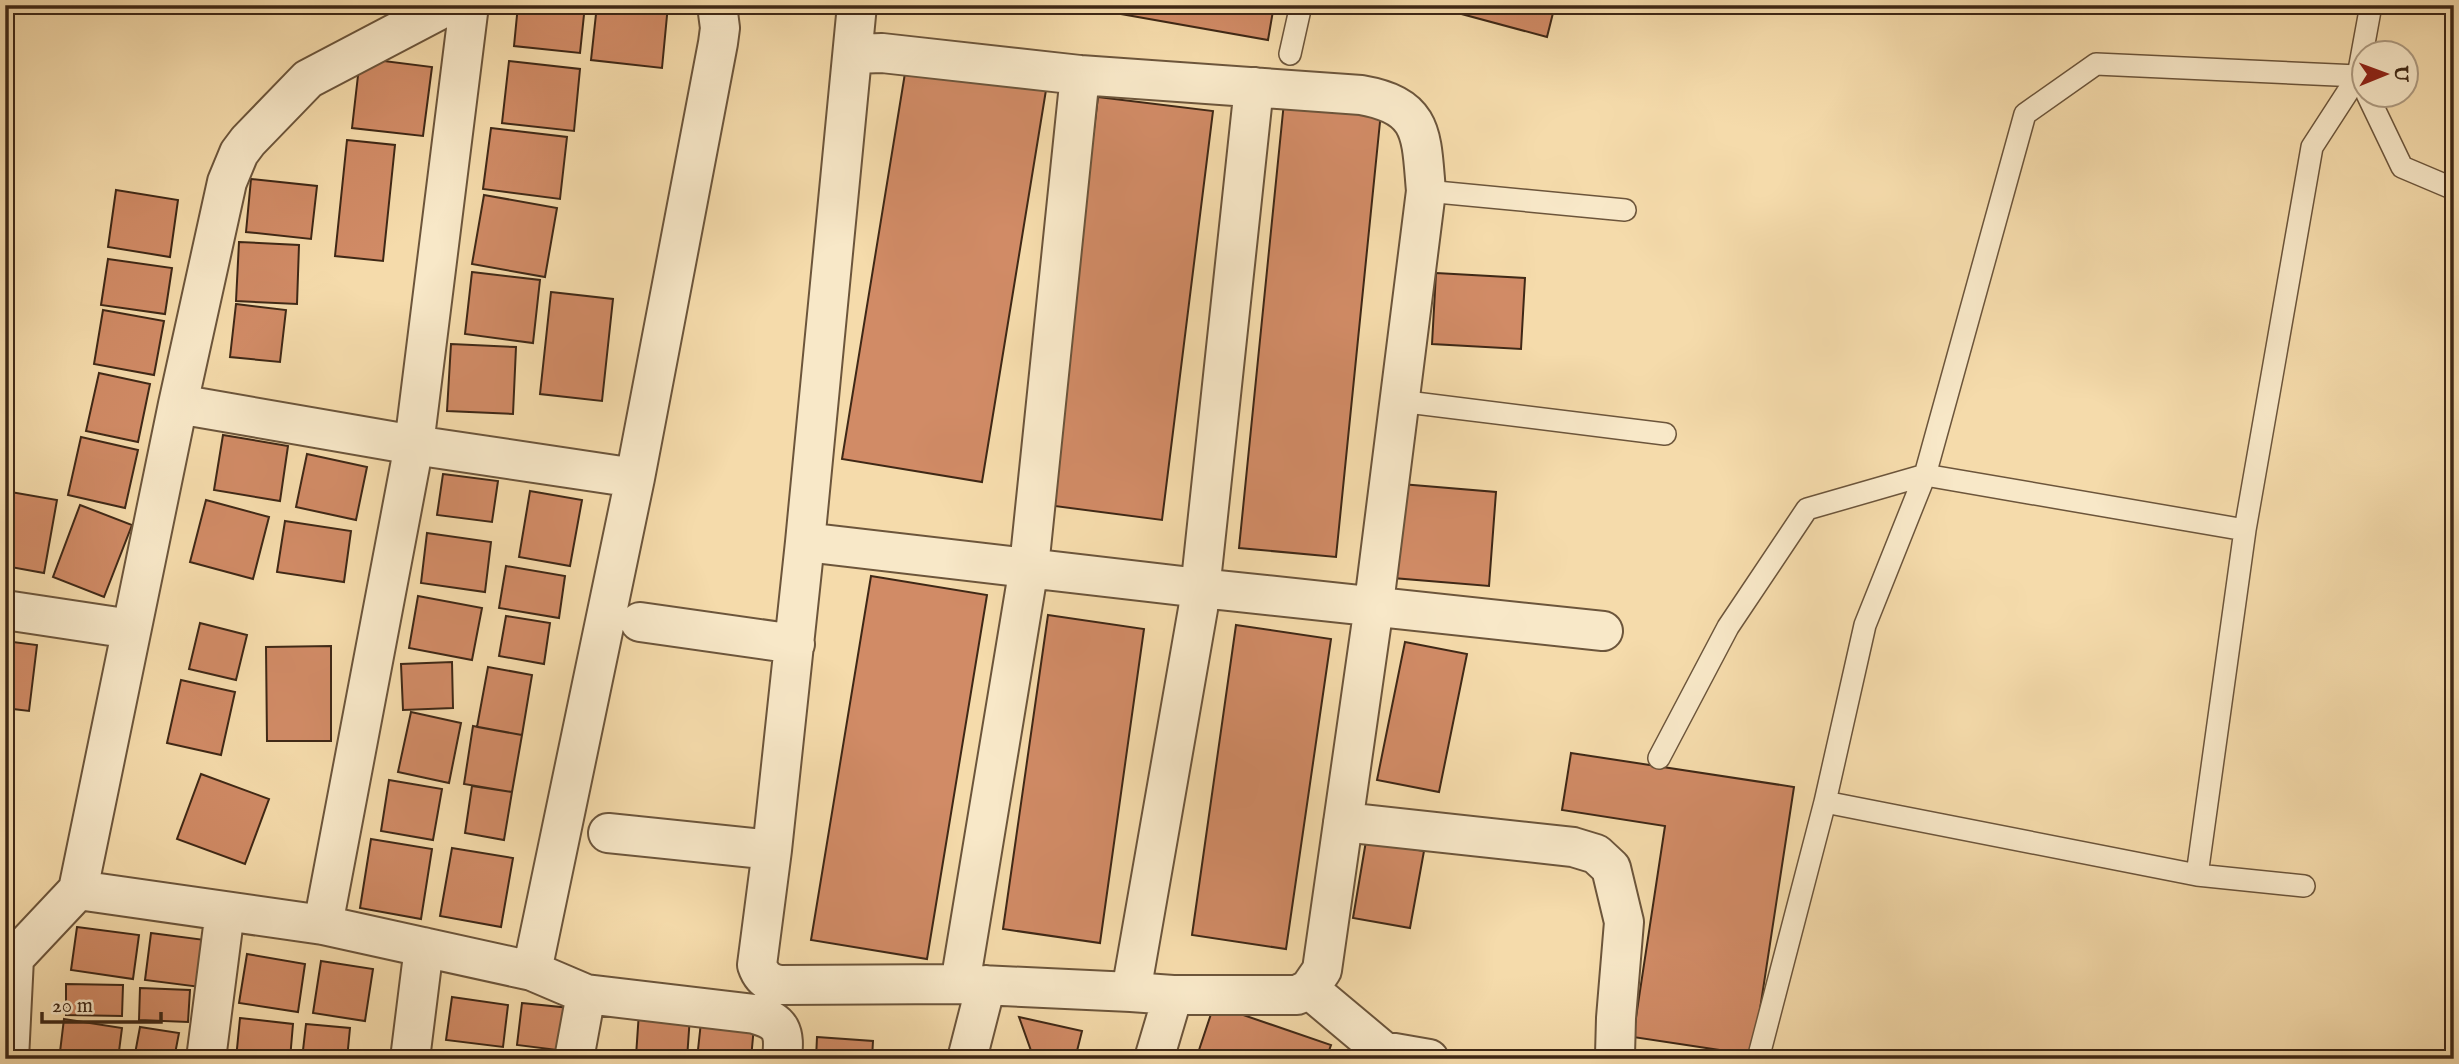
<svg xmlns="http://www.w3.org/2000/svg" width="2459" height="1064" viewBox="0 0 2459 1064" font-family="'IM FELL English',serif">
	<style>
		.building { fill: #d18b66; stroke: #3f2816; stroke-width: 2 }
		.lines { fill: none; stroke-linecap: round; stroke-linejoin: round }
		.service-casing { stroke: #6c553b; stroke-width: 24 }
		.minor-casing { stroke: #6c553b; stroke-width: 42 }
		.service { stroke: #f8e8c8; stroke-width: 21 }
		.minor { stroke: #f8e8c8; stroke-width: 38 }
	</style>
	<rect width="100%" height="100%" fill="#f5dbab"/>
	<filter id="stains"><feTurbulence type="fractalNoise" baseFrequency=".00286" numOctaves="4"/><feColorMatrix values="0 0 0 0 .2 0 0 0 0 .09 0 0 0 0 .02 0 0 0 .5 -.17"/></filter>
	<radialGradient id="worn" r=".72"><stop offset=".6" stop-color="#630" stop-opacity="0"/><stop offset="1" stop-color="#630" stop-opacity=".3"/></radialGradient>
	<path class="building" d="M518 5H585L580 53 514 46Z
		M597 5H668L662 68 591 60Z
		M1070 5H1274L1268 40Z
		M1428 5H1555L1547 37Z
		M360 58 432 67 423 136 352 128Z
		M509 61 580 69 574 131 502 123Z
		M906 67 1046 90 982 482 842 459Z
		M1098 97 1213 111 1162 520 1047 505Z
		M1284 102 1381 112 1336 557 1239 548Z
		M491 128 567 137 560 199 483 189Z
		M347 140 395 145 383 261 335 256Z
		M251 179 317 186 311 239 246 232Z
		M116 190 178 200 170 257 108 247Z
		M484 195 557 208 545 277 472 264Z
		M239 242 299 245 297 304 236 301Z
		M108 259 172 268 165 314 101 305Z
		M472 272 540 280 533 343 465 334Z
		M1436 273 1525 278 1521 349 1432 344Z
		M551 292 613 299 602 401 540 394Z
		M236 304 286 310 280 362 230 357Z
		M103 310 164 321 154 375 94 364Z
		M451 344 516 347 513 414 447 411Z
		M99 373 150 384 138 442 86 431Z
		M223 435 288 446 280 501 214 490Z
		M81 437 138 450 125 508 68 495Z
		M307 454 367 467 356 520 296 507Z
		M443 474 498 481 492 522 437 515Z
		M1401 484 1496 492 1489 586 1393 578Z
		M5 491 57 500 44 573 5 566Z
		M530 491 582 500 570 566 519 557Z
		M206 500 269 517 253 579 190 562Z
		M80 505 132 525 104 597 53 577Z
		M285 521 351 531 344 582 277 572Z
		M427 533 491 542 485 592 421 583Z
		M506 566 565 576 559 618 499 608Z
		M871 576 987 595 927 959 811 940Z
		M418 596 482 608 472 660 409 648Z
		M1048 615 1144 629 1100 943 1003 929Z
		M506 616 550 623 544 664 499 656Z
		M200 623 247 635 236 680 189 669Z
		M1236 625 1331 639 1286 949 1192 935Z
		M5 641 37 645 29 711 5 708Z
		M1405 642 1467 654 1439 792 1377 780Z
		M331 646V741H267L266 647Z
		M452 662 453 708 403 710 401 664Z
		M488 667 532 675 522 735 477 727Z
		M181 680 235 692 221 755 167 743Z
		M411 712 461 723 449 783 398 772Z
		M473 726 522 735 512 792 464 784Z
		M1571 753 1794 787 1753 1055 1633 1037 1665 826 1562 810Z
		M201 774 269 799 245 864 177 839Z
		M389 780 442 789 433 840 381 831Z
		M472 786 512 792 504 840 465 833Z
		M371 839 432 849 421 919 360 908Z
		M1366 841 1424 851 1410 928 1353 918Z
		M452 848 513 858 501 927 440 916Z
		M77 927 139 935 133 979 71 970Z
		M151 933 205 940 200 987 145 980Z
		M247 954 305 964 298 1012 239 1003Z
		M321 961 373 969 365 1021 313 1013Z
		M66 984 123 985 122 1016 66 1015Z
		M140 988 190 990 188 1022 139 1020Z
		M452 997 508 1005 503 1047 446 1040Z
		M522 1003 570 1008 565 1051 517 1045Z
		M1214 1005 1331 1045 1326 1059H1196Z
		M639 1012 690 1016 687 1059 636 1056Z
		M1019 1017 1082 1031 1075 1059H1034Z
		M240 1018 293 1024 290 1059H236Z
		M64 1019 122 1028 118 1059 60 1052Z
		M701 1022 754 1026 751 1059H697Z
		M306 1024 350 1028 347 1059H302Z
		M140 1027 179 1033 174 1059H134Z
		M817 1037 873 1041 872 1059H816Z"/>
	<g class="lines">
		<g class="service-casing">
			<path id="service" d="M1290 54 1301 5
				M2367 94 2402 167 2454 189
				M1426 191 1625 210
				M1399 401 1665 434
				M1659 758 1728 627 1807 509 1925 475 2245 530
				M2197 875 1825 802 1865 625 1925 475 2025 114 2096 64 2358 76 2364 89
				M2304 886 2197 875 2245 530 2312 147 2358 76 2371 5
				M1758 1059 1825 802"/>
		</g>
		<g class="minor-casing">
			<path id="minor" d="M857 5 805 542 772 850 757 965C761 977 768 983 780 985L960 984 1131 992
				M854 54 882 53 1080 75 1361 95C1425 106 1421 136 1426 191L1371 627 1322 970 1309 989 1297 995H1173L1131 992 1198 609 1254 87
				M178 404 414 445 635 478
				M805 542 1200 588 1603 631
				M5 610 131 629
				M640 622 795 644
				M1343 822 1573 847 1596 854 1611 868 1624 922 1616 1018 1615 1055
				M608 833 772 850
				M78 890 323 925 532 971 586 994 755 1014C782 1022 785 1031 782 1059
				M323 925 414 445 469 5
				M532 971 635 478 718 43 720 28 717 5
				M960 984 1029 567 1080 75
				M1309 989 1383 1051 1429 1059
				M9 1059 14 958 78 890 178 404 227 182 239 153 248 141 308 79 449 5
				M206 1059 225 911
				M410 1059 424 947
				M574 1059 586 994
				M967 1059 986 985
				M1154 1059 1173 995"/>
		</g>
		<use href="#service" class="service"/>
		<use href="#minor" class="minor"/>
	</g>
	<rect width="2459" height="1064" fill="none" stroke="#f5dbab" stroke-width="28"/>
	<rect x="7" y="7" width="2445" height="1050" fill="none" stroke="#3f2816" stroke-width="3.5"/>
	<rect x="14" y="14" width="2431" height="1036" fill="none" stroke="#3f2816" stroke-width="2"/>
	<g transform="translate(2385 74) rotate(89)"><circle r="33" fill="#f8e8c8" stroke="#ae9b81" stroke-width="2"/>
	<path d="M0-5L12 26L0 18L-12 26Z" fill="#8f2418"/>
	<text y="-10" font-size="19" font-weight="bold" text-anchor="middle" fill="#3f2816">U</text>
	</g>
	<path d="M42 1012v10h119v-10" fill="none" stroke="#3f2816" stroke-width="3.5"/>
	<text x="52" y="1012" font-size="21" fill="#3f2816" stroke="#f8e8c8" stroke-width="5" paint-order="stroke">20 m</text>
	<rect width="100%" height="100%" filter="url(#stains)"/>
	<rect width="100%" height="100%" fill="url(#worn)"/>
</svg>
